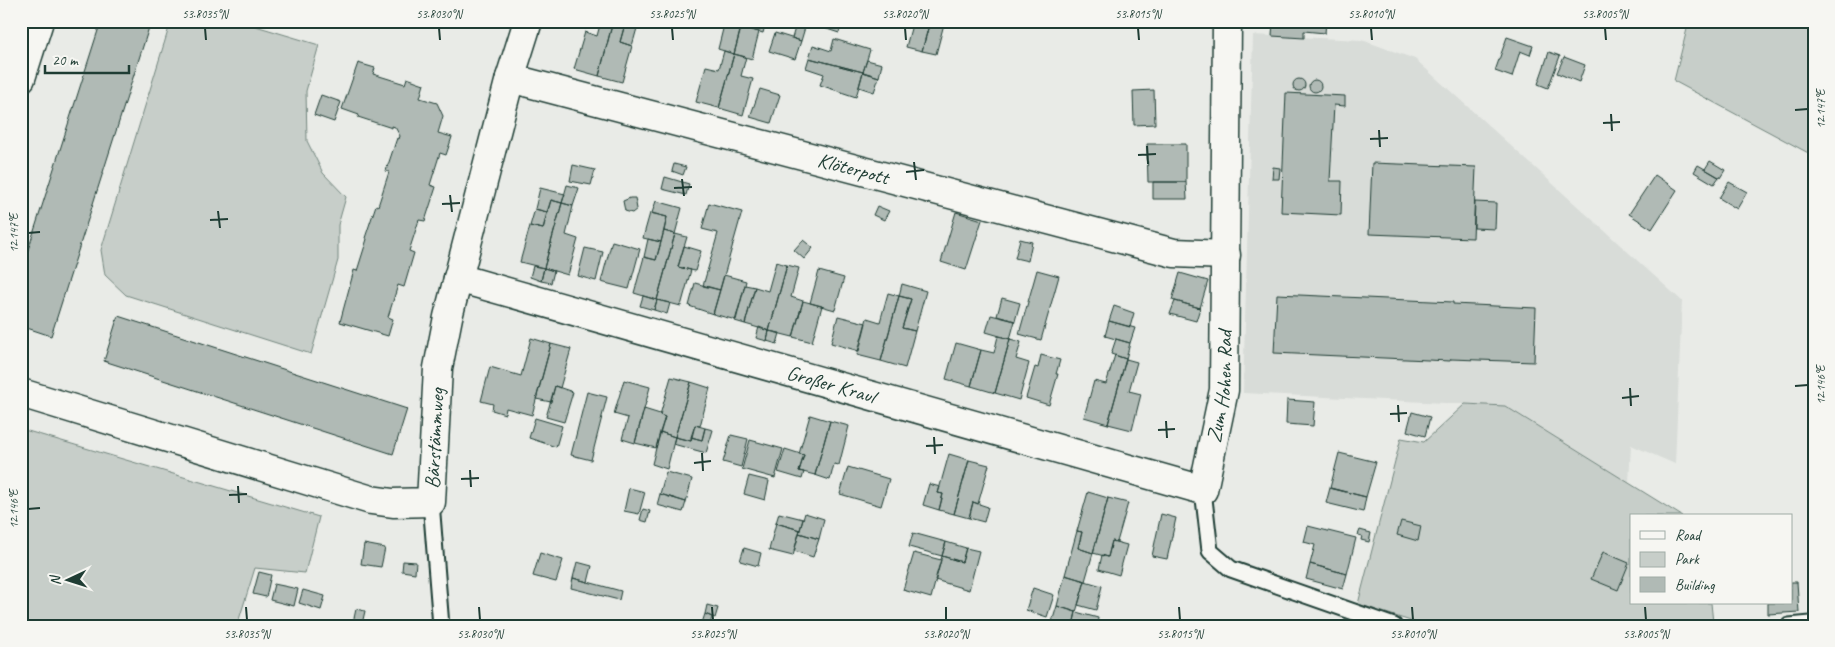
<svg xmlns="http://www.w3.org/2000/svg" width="1835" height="647" viewBox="0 0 1835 647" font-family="Caveat,sans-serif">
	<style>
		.built { fill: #d8dcd8 }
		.green { fill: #c7cec9; stroke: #73867e }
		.building { fill: #b0bab5; stroke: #1f3d34 }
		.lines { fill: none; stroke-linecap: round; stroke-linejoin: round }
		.service-casing { stroke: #1f3d34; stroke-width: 19 }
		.minor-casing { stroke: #1f3d34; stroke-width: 31 }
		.service { stroke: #f6f6f2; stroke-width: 15 }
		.minor { stroke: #f6f6f2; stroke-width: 28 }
		.ticks { fill: none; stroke: #1f3d34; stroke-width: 2 }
		.labels { text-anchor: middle; stroke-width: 4; stroke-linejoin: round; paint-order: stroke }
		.street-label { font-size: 21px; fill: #1f3d34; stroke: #f6f6f2 }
		.neatline { fill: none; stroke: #1f3d34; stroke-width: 2 }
		.ticks-label { font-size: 12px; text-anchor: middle; fill: #1f3d34 }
	</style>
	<rect width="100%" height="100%" fill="#e9ebe7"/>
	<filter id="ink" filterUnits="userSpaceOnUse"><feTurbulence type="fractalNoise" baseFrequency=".02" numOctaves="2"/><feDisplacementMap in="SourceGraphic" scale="10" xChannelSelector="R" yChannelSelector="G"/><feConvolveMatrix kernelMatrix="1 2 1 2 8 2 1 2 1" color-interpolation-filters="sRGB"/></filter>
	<g filter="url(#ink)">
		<path class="built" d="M1253 35 1362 40 1415 59 1682 301 1675 464 1631 445 1629 483 1505 406 1243 393Z"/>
		<path class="green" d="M171 21H239L319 45 306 91 307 141 323 173 346 197 338 225V260L311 354 126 295 105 275 101 250Z
			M1689 21H1814V156L1674 81Z
			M1465 404 1505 406 1682 516H1631V603H1711L1713 623 1677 626H1426L1358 604 1401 438 1424 442Z
			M21 429 319 517 305 573 255 568 237 626H21Z"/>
		<path class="building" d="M101 21H151L51 336 21 326V272Z
			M601 21H613L599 76 574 69 585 32 597 36Z
			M613 21 625 24 620 42 632 46 622 82 599 76Z
			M615 21H639L632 46 620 42 625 24Z
			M725 21H743L734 54 718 49Z
			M743 21H766L763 33 741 27Z
			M797 21H807L801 41 792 38Z
			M809 21H842L839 33 809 23Z
			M898 21H910L908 28 897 25Z
			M913 21H930L922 51 906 47Z
			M930 21 944 24 936 54 922 51Z
			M1273 21H1326L1325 33 1304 31V38L1272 36Z
			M741 27 759 32 752 59 734 54Z
			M775 33 801 41 795 59 769 51Z
			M1507 37 1533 46 1530 55 1520 51 1512 77 1495 71Z
			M834 39 870 50 863 72 809 58 813 45 831 51Z
			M724 51 734 54 719 108 696 102 706 66 719 69Z
			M1549 52 1560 56 1548 88 1538 84Z
			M734 54 746 57 741 76 753 79 743 115 719 108Z
			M1564 57 1585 65 1579 82 1557 73Z
			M809 58 863 72 856 97 820 85 824 74 806 68Z
			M867 60 882 64 879 77 863 72Z
			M358 63 375 68 373 74 405 84 407 78 424 84 420 98 437 103 443 116 438 133 452 137 446 155 440 153 430 185 436 187 425 221 419 220 409 251 414 253 404 287 398 285 388 317 393 319 388 336 340 322 354 270 357 271 367 239 365 238 376 205 378 206 389 172 386 171 397 138 399 139 400 136 395 127 392 126V128L358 117 359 115 342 109Z
			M863 72 879 77 874 92 859 87Z
			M1293 85a6 6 0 1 1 12 0a6 6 0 1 1-12 0Z
			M1309 86a6 6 0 1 1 12 0a6 6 0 1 1-12 0Z
			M760 89 780 95 771 123 750 117Z
			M1154 90 1155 124 1134 125 1133 91Z
			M1286 93 1345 96V106L1334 105 1330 181H1342L1341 215 1281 212Z
			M321 95 341 102 334 122 314 115Z
			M1147 144H1186V182H1148Z
			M1710 161 1725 170 1720 178 1705 169Z
			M1372 163 1476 167 1473 238 1369 234Z
			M674 164 686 167 683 175 672 171Z
			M573 165 595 170 591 185 570 181Z
			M1698 165 1719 177 1714 184 1694 172Z
			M1273 167 1280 168 1279 179H1272Z
			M1655 175 1677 190 1652 229 1629 214Z
			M665 177 689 184 686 195 662 189Z
			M1153 182H1186L1187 199H1153Z
			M1729 182 1747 192 1737 209 1719 198Z
			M567 185 579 188 573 206 562 203Z
			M540 188 565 194 562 203 551 200 547 212 535 209Z
			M630 198H635L637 209 632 213 625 211 623 201Z
			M551 200 562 203 544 268 520 262 530 226 543 229Z
			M656 201 682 208 675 234 664 231 667 217 652 213Z
			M1475 202 1496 203 1495 229 1474 228Z
			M562 203 573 206 566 235 578 239 568 275 544 268Z
			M709 203 742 212 720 290 703 286 718 233 702 229Z
			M877 206 889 211 884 220 873 215Z
			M535 209 547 212 543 229 530 226Z
			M956 212 982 220 966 270 941 262Z
			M650 213 667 217 661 242 643 238Z
			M664 231 675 234 657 300 634 293 644 257 656 260Z
			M675 234 687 237 678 267 691 270 681 306 657 300Z
			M648 239 661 242 656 260 644 257Z
			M1020 239 1032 242 1028 261 1015 258Z
			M803 240 813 248 804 259 794 250Z
			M612 241 640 249 629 289 601 282Z
			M684 246 701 251 695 271 678 267Z
			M585 248 603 252 596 281 578 276Z
			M776 262 787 265 769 331 745 324 755 287 768 291Z
			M787 265 799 268 791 297 803 301 793 337 769 331Z
			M533 266 544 268 541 281 530 277Z
			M544 268 554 271 551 283 541 281Z
			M1037 270 1059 276 1041 340 1019 334Z
			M819 271 844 278 835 310 810 303Z
			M1180 273 1208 281 1200 308 1172 300Z
			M724 275 746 281 736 320 713 314Z
			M695 283 720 290 713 314 689 306Z
			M902 284 926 291 915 331 902 328 911 299 899 296Z
			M745 285 755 287 745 324 735 321Z
			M888 293 899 296 881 361 857 355 867 318 880 322Z
			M1277 294 1453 302V304L1536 308 1534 362 1451 359 1450 361 1274 353Z
			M643 296 657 300 654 310 640 306Z
			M899 296 911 299 902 328 915 331 905 368 881 361Z
			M1002 298 1020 303 1015 321 997 316Z
			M657 300 670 303 667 314 654 310Z
			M803 301 822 306 812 342 793 337Z
			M1175 301 1200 308 1196 321 1170 314Z
			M1114 306 1134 313 1130 327 1109 321Z
			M991 315 1015 321 1010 339 986 332Z
			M118 316 407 409 393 454 104 361Z
			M838 316 866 323 859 351 831 343Z
			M1109 321 1135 328 1130 343 1105 336Z
			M759 327 769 331 767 341 756 338Z
			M769 331 780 333 777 344 767 341Z
			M998 336 1010 339 995 393 971 386 981 350 994 353Z
			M531 338 551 344 532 415 506 408 505 414 492 410 493 404 481 401 490 367 521 376Z
			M1010 339 1021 342 1016 359 1029 363 1019 400 995 393Z
			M1116 339 1130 343 1126 359 1111 354Z
			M956 343 981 350 971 386 946 379Z
			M551 344 571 349 560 388 555 386 551 402 536 399Z
			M1041 355 1060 360 1056 374H1058L1049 405 1026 398 1035 367 1038 368Z
			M1115 355 1126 359 1108 424 1084 417 1094 381 1106 384Z
			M1126 359 1137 362 1129 391 1141 394 1132 430 1108 424Z
			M671 377 691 382 675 437 660 432 665 417 660 415Z
			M624 380 650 387 635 443 622 439 628 418 614 414Z
			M691 382 710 388 700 426 695 425 691 441 675 437Z
			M555 386 573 392 564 422 546 417Z
			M587 392 607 397 591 460 571 455Z
			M1287 400 1315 402 1313 426 1286 424Z
			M644 409 660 414V415L665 417 656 448 635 443Z
			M1412 412 1430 417 1425 436 1407 431Z
			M810 415 830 421 815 475 799 471 804 455 799 454Z
			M535 418 562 426 556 447 529 438Z
			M830 421 849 426 839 465 834 464 830 480 815 475Z
			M695 425 705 428 702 440 691 437Z
			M705 428 713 430 706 453 673 444 675 437 691 441V437L702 440Z
			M660 432 675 437 667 469 652 464Z
			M731 435 748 439 741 467 723 462Z
			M750 440 783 449 775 478 742 469Z
			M785 449 804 455 799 471 804 472 802 479 778 472Z
			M1339 453 1376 462 1366 497 1330 488Z
			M949 454 969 460 954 514 939 510 943 494 938 493Z
			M969 460 989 465 978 504 973 502 969 518 954 514Z
			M848 467 889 479 881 506 840 494Z
			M666 472 692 479 686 502 660 494Z
			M749 476 769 481 765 500 744 494Z
			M929 484 940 487 938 493 943 494 939 510 923 505Z
			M629 488 645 492 639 514 624 511Z
			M1330 488 1366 497 1363 512 1326 503Z
			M1088 492 1108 498 1093 553 1078 548 1082 532 1077 531Z
			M660 494 686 502 683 512 657 505Z
			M1108 498 1128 503 1117 542 1112 541 1108 557 1093 553Z
			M973 502 988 507 984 522 969 518Z
			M643 509 650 511 647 522 640 520Z
			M779 513 803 519 800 530 776 523Z
			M805 513 824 519 819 539 799 533Z
			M1161 514 1176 518 1167 559 1152 556Z
			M1401 521 1421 526 1418 541 1397 535Z
			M776 523 800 530 793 556 769 550Z
			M1308 526 1356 538 1347 574 1310 564 1315 545 1304 542Z
			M1360 530 1371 533 1369 542 1361 540 1362 536 1358 535Z
			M1077 531 1082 532 1078 548 1093 553 1085 581 1065 575Z
			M799 533 819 539 813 557 794 551Z
			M913 533 946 542 942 556 909 547Z
			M1112 541 1127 545 1119 575 1099 569 1102 555 1108 557Z
			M946 542 966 548 962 562 942 556Z
			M364 544 385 548 381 567 361 564Z
			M744 548 761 553 758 566 740 561Z
			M966 548 979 551 969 590 935 580 942 556 962 562Z
			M1603 552 1629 563 1618 590 1591 579Z
			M540 553 563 560 556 582 533 576Z
			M914 553 941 560 931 598 903 590Z
			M403 561 416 562 415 573 402 571Z
			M577 562 592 566 588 582 573 578Z
			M1310 564 1347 574 1343 589 1306 579Z
			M259 572 271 575 266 597 253 594Z
			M1065 575 1085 581 1076 612 1057 606Z
			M573 578 621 591 619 600 571 588Z
			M1085 581 1102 586 1096 610 1078 605Z
			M1791 582H1797L1799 612 1768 614V603H1791Z
			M274 584 298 589 294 606 270 600Z
			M1033 588 1054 595 1047 617 1026 610Z
			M303 590 325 596 321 610 299 603Z
			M707 605 718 608 715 618 705 614Z
			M1057 606 1076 612 1073 626H1060V624L1052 622Z
			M356 609 365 611 362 624 353 623Z
			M1076 612 1098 618 1097 626 1073 625Z
			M705 614 712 617 710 625 702 623Z"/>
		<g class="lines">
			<g class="service-casing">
				<path id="service" d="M1203 490 1210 551 1231 569 1394 626
					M431 502 441 626
					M1789 626 1811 624"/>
			</g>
			<g class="minor-casing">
				<g id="minor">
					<path d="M21 78 39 21"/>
					<path id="s1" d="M510 78 1174 253 1226 255"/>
					<path id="s2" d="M458 278 1203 490 1224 390 1227 21"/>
					<path id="s3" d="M21 393 371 500 393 503 431 502 438 368 448 317 510 78 528 21"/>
				</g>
			</g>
			<use href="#service" class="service"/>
			<use href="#minor" class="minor"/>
		</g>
	</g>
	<path class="ticks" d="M205 28 206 40M439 28 440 40M672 28 673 40M905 28 906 40M1138 28 1139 40M1371 28 1372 40M1605 28 1606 40M1795 110 1808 109M1611 114 1612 131M1603 123 1620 122M1379 130 1380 147M1370 139 1388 138M1147 146 1148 164M1138 155 1156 154M914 162 916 180M906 172 924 170M682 179 684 196M674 188 692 187M450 195 452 212M442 204 460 203M218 211 220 228M210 220 228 219M28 233 40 232M1795 386 1808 385M1630 388 1631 406M1622 398 1639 396M1398 405 1399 422M1390 414 1407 413M1166 421 1167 438M1158 430 1175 429M934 437 935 454M926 446 943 445M702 453 703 471M694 463 711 461M470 470 471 487M461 479 479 478M238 486 239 503M229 495 247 494M28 509 40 508M246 607 247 620M479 607 480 620M712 607 713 620M946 607V620M1179 607 1180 620M1412 607 1413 620M1645 607 1646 620"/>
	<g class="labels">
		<g class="street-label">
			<text dy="7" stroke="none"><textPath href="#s1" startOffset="355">Klöterpott</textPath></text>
			<text dy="7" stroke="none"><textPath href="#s2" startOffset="388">Großer Kraul</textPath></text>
			<text dy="7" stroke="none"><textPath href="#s2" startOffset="880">Zum Hohen Rad</textPath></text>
			<text dy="7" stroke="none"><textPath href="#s3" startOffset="490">Bärstämmweg</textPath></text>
		</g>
	</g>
	<rect width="1835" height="647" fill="none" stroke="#f6f6f2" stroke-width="55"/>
	<rect x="1630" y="514" width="162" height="90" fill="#f6f6f2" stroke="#a0aca6"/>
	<rect x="1640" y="531" width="25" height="8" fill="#f6f6f2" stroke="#a0aca6"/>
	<text x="1675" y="540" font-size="15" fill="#1f3d34">Road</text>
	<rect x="1640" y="552" width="25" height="15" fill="#c7cec9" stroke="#a0aca6"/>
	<text x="1675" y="564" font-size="15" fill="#1f3d34">Park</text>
	<rect x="1640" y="577" width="25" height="15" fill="#b0bab5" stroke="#a0aca6"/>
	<text x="1675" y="590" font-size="15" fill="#1f3d34">Building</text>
	<g transform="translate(68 580) rotate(266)" stroke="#f6f6f2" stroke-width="4" paint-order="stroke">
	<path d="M0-4L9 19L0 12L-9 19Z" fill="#1f3d34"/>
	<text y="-8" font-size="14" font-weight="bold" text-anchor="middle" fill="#1f3d34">N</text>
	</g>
	<path d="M45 65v8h84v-8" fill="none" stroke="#1f3d34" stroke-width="2.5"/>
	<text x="52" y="65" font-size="15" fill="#1f3d34" stroke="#f6f6f2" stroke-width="4" paint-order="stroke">20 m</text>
	<rect x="28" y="28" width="1780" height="592" class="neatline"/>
	<g class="ticks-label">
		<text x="205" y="18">53.8035°N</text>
		<text x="439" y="18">53.8030°N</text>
		<text x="672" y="18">53.8025°N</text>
		<text x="905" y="18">53.8020°N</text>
		<text x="1138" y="18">53.8015°N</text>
		<text x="1371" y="18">53.8010°N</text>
		<text x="1605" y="18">53.8005°N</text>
		<text transform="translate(1821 109) rotate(-90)" y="4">12.147°E</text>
		<text transform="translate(14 233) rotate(-90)" y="4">12.147°E</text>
		<text transform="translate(1821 385) rotate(-90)" y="4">12.146°E</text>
		<text transform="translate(14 509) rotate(-90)" y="4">12.146°E</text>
		<text x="247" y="638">53.8035°N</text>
		<text x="480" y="638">53.8030°N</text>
		<text x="713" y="638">53.8025°N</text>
		<text x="946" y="638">53.8020°N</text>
		<text x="1180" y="638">53.8015°N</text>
		<text x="1413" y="638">53.8010°N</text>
		<text x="1646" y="638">53.8005°N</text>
	</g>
</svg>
